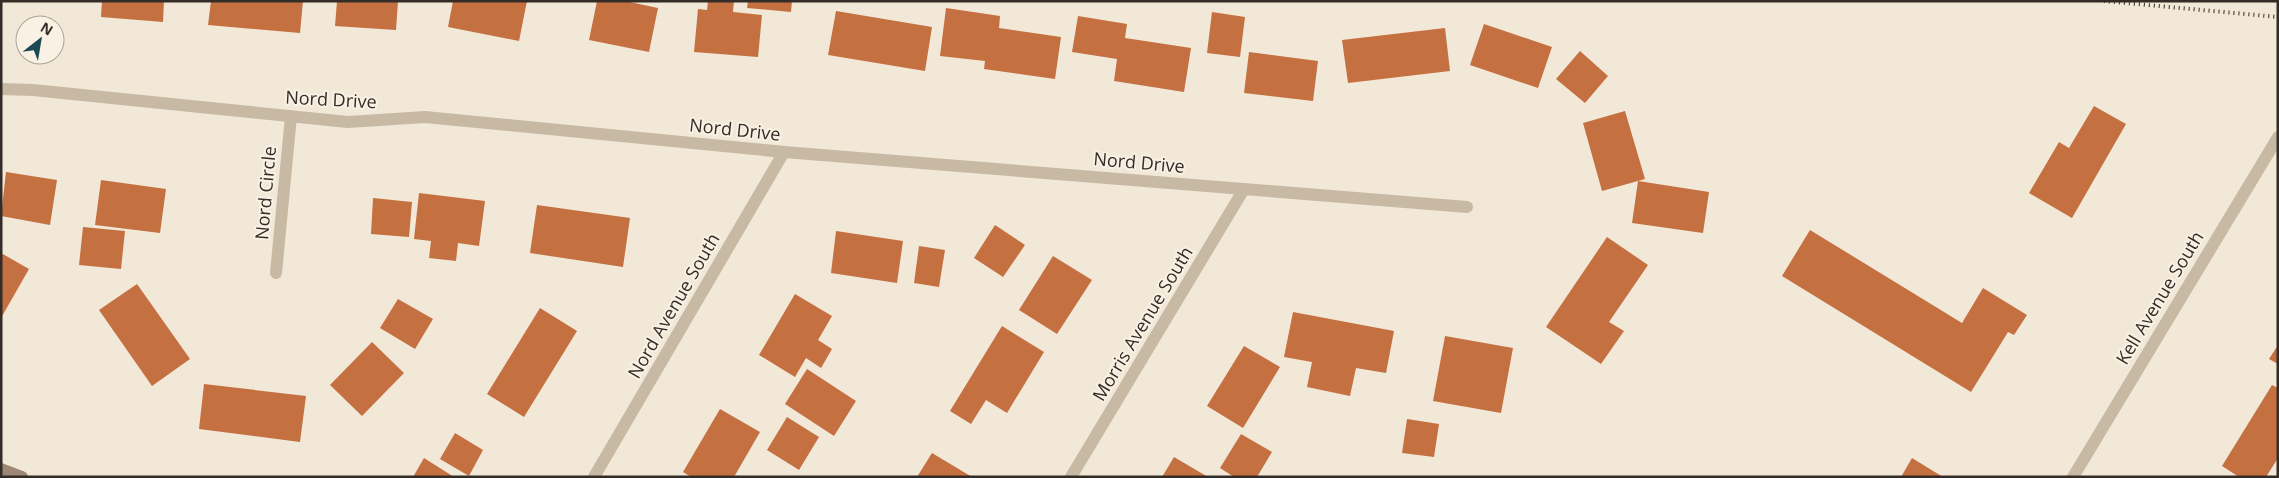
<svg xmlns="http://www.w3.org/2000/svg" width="2279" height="478" viewBox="0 0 2279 478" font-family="'Open Sans',sans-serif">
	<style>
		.building { fill: #c57041 }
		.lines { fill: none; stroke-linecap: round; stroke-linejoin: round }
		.street { stroke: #c8b9a4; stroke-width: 12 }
		.secondary { stroke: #9c8875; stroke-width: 12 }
		.rail { stroke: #342c26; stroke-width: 4; stroke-dasharray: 1 4; stroke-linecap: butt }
		.labels { text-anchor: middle; stroke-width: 4; stroke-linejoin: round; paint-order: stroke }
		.street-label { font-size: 18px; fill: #342c26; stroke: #f9f1e4 }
	</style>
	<rect width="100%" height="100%" fill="#f1e8d8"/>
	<path class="building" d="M102 1H164L163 22 101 17Z
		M211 1H303L300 33 208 25Z
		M337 1H398L396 30 335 26Z
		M453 1H527L519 41 448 27Z
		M597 1H625L658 8 649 52 589 40Z
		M708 1H734L733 12 762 15 758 57 694 52 698 9 707 10Z
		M748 1H792L791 12 747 8Z
		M946 8 1000 16 999 28 1061 37 1055 79 984 69 985 61 940 56Z
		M836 11 932 27 925 71 828 55Z
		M1212 12 1245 17 1240 57 1207 53Z
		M1078 16 1127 24 1125 38 1191 48 1184 92 1114 81 1117 59 1072 52Z
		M1484 24 1552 47 1538 88 1470 65Z
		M1445 28 1450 71 1348 83 1342 40Z
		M1580 51 1608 76 1585 103 1556 79Z
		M1249 52 1318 61 1313 101 1244 93Z
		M2094 106 2126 124 2072 218 2029 193 2059 142 2069 148Z
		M1625 111 1645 179 1602 191 1583 123Z
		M6 172 57 180 50 225 1 216Z
		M101 180 166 189 160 233 95 225Z
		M1638 181 1709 192 1703 233 1632 223Z
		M419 193 485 201 479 246 458 243 456 261 429 258 431 241 414 239Z
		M373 198 412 202 409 237 371 234Z
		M537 205 630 218 623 267 530 253Z
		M995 225 1025 245 1003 277 974 258Z
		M83 227 125 231 121 269 79 265Z
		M1810 230 1962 323 1983 288 2027 315 2014 335 2008 332 1971 392 1782 276Z
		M836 231 903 241 897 283 831 273Z
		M1607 237 1648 265 1609 322 1624 331 1601 364 1546 327Z
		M919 246 945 250 939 287 914 283Z
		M1 253 29 269 1 318Z
		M1053 256 1092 280 1057 334 1019 310Z
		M137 284 190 359 152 386 99 310Z
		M795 294 832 316 818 340 832 349 821 368 806 358 795 377 759 355Z
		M398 299 433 319 415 349 380 328Z
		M540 308 577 331 524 417 487 394Z
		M1293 312 1394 331 1386 373 1356 368 1350 396 1307 387 1312 362 1284 357Z
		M1002 326 1044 352 1007 413 986 400 971 424 950 411Z
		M1445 336 1513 348 1501 413 1433 401Z
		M372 342 404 373 362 416 330 385Z
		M2278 345V364L2269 359Z
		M1244 346 1280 367 1243 428 1207 406Z
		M807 369 856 401 834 436 785 404Z
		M204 384 306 396 300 442 199 429Z
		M2272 385 2278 388V458L2266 477H2239L2222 466Z
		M720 409 760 432 734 477H691L683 472Z
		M787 417 819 437 799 470 767 450Z
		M1407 419 1439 424 1434 457 1402 453Z
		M455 433 483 450 469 476 440 459Z
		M1241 434 1272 452 1257 477H1234L1220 468Z
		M932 453 972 477H917Z
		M1174 457 1208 477H1162Z
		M424 458 454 477H413Z
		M1912 458 1943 477H1901Z"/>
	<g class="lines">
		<path class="street" d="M1 89 33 90 348 122 425 117 784 152 1467 207
			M276 273 291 116
			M594 477 784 152
			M1071 477 1244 189
			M2073 477 2278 137"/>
		<path class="secondary" d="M1 469 22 477"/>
		<path class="rail" d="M2104 1 2278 17"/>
	</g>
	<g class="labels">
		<g class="street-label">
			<text transform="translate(331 100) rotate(3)" y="6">Nord Drive</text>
			<text transform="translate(735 130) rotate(6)" y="6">Nord Drive</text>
			<text transform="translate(1139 163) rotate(5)" y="6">Nord Drive</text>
			<text transform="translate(266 193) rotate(-85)" y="6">Nord Circle</text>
			<text transform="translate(2160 298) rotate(-59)" y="6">Kell Avenue South</text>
			<text transform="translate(674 306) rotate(-60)" y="6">Nord Avenue South</text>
			<text transform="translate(1143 324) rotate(-59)" y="6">Morris Avenue South</text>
		</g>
	</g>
	<rect width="2279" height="478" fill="none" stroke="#342c26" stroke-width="5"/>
	<g transform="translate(40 40) rotate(31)"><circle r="24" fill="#f9f1e4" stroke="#aaa298"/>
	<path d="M0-4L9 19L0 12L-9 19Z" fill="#1c4a54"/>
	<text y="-8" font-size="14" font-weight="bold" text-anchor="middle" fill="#342c26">N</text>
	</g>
</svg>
